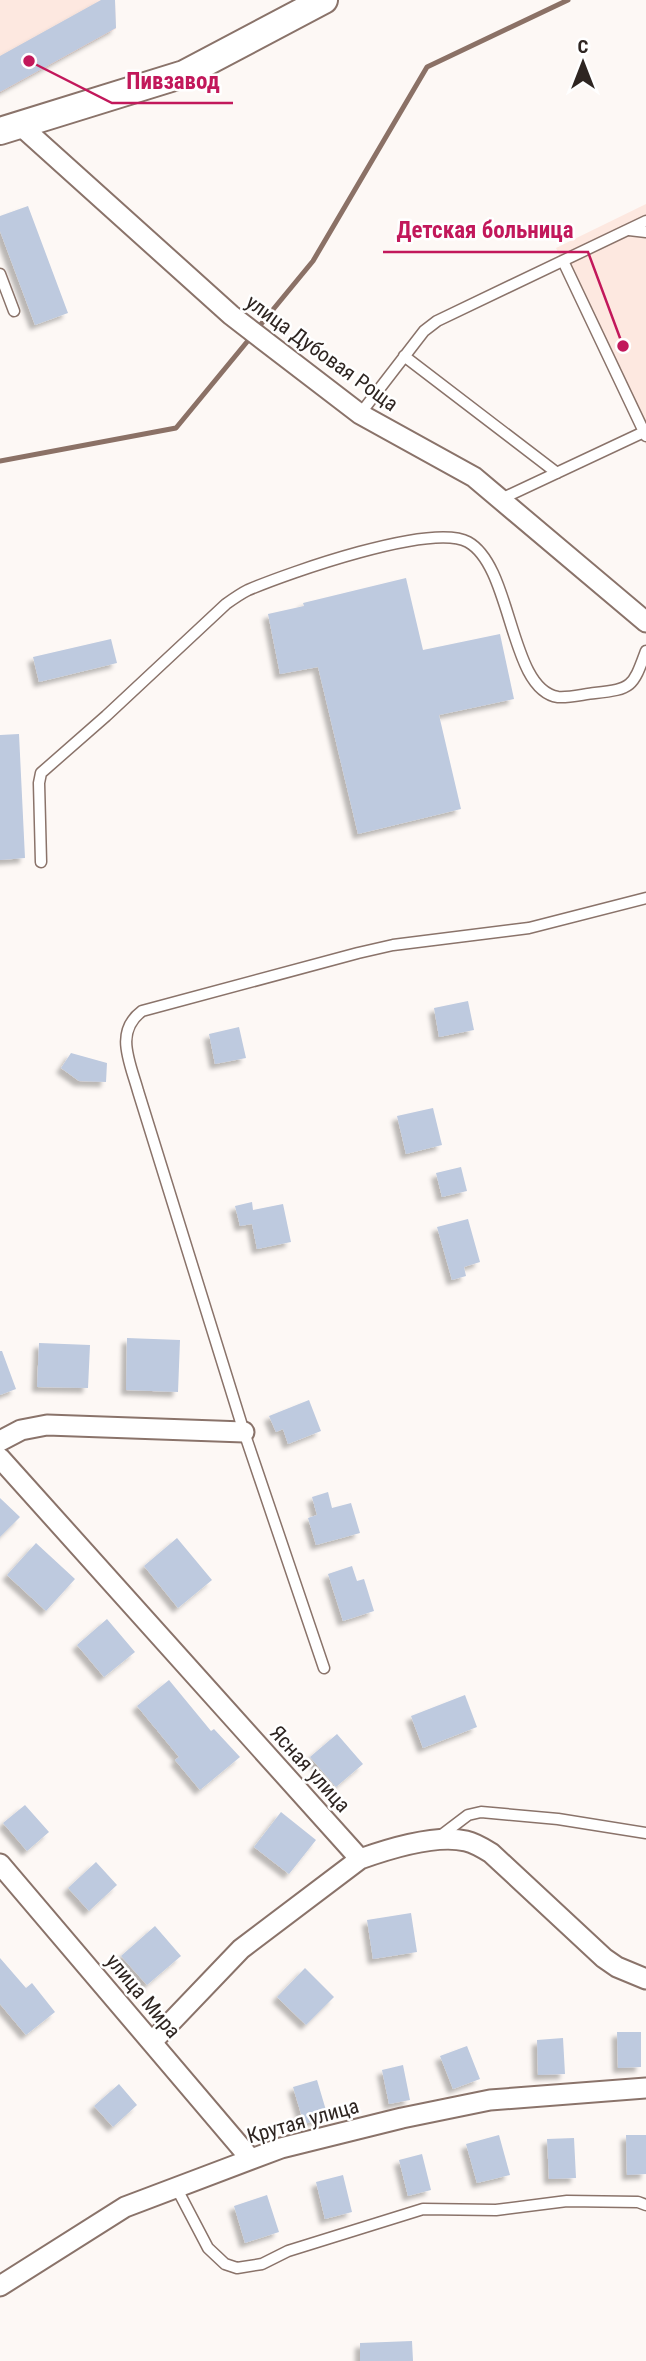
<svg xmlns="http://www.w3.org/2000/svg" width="646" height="2361" viewBox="0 0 646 2361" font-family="'Roboto Condensed',sans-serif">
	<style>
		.built { fill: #fde8e0 }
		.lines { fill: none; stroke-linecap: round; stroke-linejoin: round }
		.stream { stroke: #8b7166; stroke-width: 5 }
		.building { fill: #becadf; filter: url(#shadow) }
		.lane-casing { stroke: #8a736a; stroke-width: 13 }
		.street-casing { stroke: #8a736a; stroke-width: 23 }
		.secondary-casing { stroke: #8a736a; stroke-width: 30 }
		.lane { stroke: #fff; stroke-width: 10 }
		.street { stroke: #fff; stroke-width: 19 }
		.secondary { stroke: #fff; stroke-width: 26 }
		.labels { text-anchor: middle; stroke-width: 5; stroke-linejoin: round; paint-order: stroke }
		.street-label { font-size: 21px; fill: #2e2521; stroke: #fff }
		.leader { fill: none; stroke: #c2185b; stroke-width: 2.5 }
		.callout-dot { fill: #c2185b; stroke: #fff; stroke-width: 2.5 }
		.callout-label { font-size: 23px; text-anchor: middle; font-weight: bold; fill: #c2185b; stroke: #fff; stroke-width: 5; stroke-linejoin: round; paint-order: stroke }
	</style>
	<defs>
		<filter id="shadow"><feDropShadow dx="-5" dy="5" stdDeviation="2" flood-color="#0004"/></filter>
	</defs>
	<rect width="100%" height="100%" fill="#fdf8f5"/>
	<path class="built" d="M0 0H115L116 29 0 93Z
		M646 204V445L556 248Z"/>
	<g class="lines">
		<path class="stream" d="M257 329 313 261 427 67 568 0
			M0 461 176 428 251 337"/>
	</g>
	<path class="building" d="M101 0H115L116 28 0 92V56Z
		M28 206 68 313 35 325 0 231V216Z
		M406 578 423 650 500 634 514 699 439 715 461 809 358 834 318 667 280 674 268 614 304 606 303 603Z
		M111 639 117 663 39 682 33 657Z
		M19 734 25 858 0 860V735Z
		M468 1001 474 1030 439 1037 434 1008Z
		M239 1027 246 1058 215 1064 209 1034Z
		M71 1053 107 1063 106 1082 79 1081 61 1068Z
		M433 1108 442 1145 406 1154 397 1116Z
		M461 1167 467 1191 442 1197 436 1173Z
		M252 1202 253 1210 283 1204 291 1242 257 1249 252 1224 240 1226 235 1206Z
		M468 1219 480 1262 464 1267 466 1276 452 1280 437 1227Z
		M127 1338 180 1340 178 1392 126 1390Z
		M39 1343 90 1345 88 1388 37 1387Z
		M0 1351H2L16 1389 0 1395Z
		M309 1400 321 1431 288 1444 283 1429 276 1432 269 1416Z
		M328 1492 332 1508 351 1503 360 1533 316 1545 308 1518 317 1515 312 1497Z
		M0 1498 20 1517 0 1537Z
		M177 1538 212 1580 178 1608 144 1566Z
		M36 1543 75 1579 46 1611 7 1575Z
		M352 1566 357 1581 364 1579 374 1611 343 1621 328 1574Z
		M107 1619 135 1652 104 1677 77 1645Z
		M169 1680 211 1731 214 1729 240 1757 200 1790 175 1760 179 1757 137 1706Z
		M465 1695 477 1727 423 1748 411 1716Z
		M337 1734 363 1764 336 1787 310 1757Z
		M25 1805 49 1832 27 1851 3 1823Z
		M281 1812 316 1840 289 1874 254 1847Z
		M96 1862 117 1885 89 1911 68 1888Z
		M411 1913 417 1952 373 1959 367 1920Z
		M155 1926 181 1956 147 1985 121 1956Z
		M0 1958 26 1988 32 1983 55 2012 26 2035 0 2004Z
		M305 1968 334 1997 306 2025 277 1997Z
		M617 2032H641V2067L618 2068Z
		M563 2038 565 2074 538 2075 537 2040Z
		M467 2046 480 2079 453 2089 440 2056Z
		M403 2065 410 2100 389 2104 382 2070Z
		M317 2080 328 2117 304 2124 293 2087Z
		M119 2084 137 2105 113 2127 94 2106Z
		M499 2135 510 2175 477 2183 466 2144Z
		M626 2135H646V2174L627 2175Z
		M574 2138 576 2178 549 2179 547 2139Z
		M422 2154 431 2190 408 2196 399 2160Z
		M343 2175 352 2212 325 2219 316 2182Z
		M267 2195 279 2232 245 2243 234 2206Z
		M412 2341 413 2361H360V2343Z"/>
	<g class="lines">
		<g class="lane-casing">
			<path id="lane" d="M629 230 646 232
				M563 261 646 436
				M0 274 14 311
				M404 356 557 473
				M360 414 424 331 437 321 646 221
				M501 499 646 431
				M41 862 39 783 41 773 106 716 226 604C233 599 240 594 248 590 288 573 432 522 468 542 513 567 509 690 558 697 569 698 584 694 595 693 633 689 633 686 646 651
				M324 1668 244 1432 138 1091C130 1062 114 1032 142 1011L358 953 393 945 529 928 646 898
				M439 1837 468 1815 481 1812 558 1819 646 1833
				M176 2187 208 2248 225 2264 237 2268 262 2264 288 2251 423 2209 496 2210 567 2201 638 2202 646 2205"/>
		</g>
		<g class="street-casing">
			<path id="street" d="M21 126 231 315 360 414 474 477 646 622
				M0 1441 21 1430 47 1425 244 1432
				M0 1458 360 1859C388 1849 436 1834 466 1841 475 1843 483 1848 491 1853L604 1958 617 1967 646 1979
				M0 1864 250 2158
				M152 2042 241 1949 360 1859
				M0 2286 125 2207 281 2148 402 2118 490 2100 646 2088"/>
		</g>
		<g class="secondary-casing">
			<path id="secondary" d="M0 131 184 74 324 0"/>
		</g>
		<use href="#lane" class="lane"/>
		<use href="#street" class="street"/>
		<use href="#secondary" class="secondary"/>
	</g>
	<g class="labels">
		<g class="street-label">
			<text transform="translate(322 353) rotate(36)" y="7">улица Дубовая Роща</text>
			<text transform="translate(310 1769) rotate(48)" y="7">Ясная улица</text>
			<text transform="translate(143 1996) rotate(50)" y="7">улица Мира</text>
			<text transform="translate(303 2121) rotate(-16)" y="7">Крутая улица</text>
		</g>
	</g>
	<path class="leader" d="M29 61L112 103H233M623 346L588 252H383"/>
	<g class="callout-dot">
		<circle cx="29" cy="61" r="7"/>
		<circle cx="623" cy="346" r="7"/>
	</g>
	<g class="callout-label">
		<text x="173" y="89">Пивзавод</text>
		<text x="485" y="238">Детская больница</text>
	</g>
	<g transform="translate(583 63)" stroke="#ffffff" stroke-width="5" paint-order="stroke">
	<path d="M0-5L12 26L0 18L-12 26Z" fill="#2e2521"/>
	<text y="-10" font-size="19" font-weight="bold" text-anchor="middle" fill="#2e2521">С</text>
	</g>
</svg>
